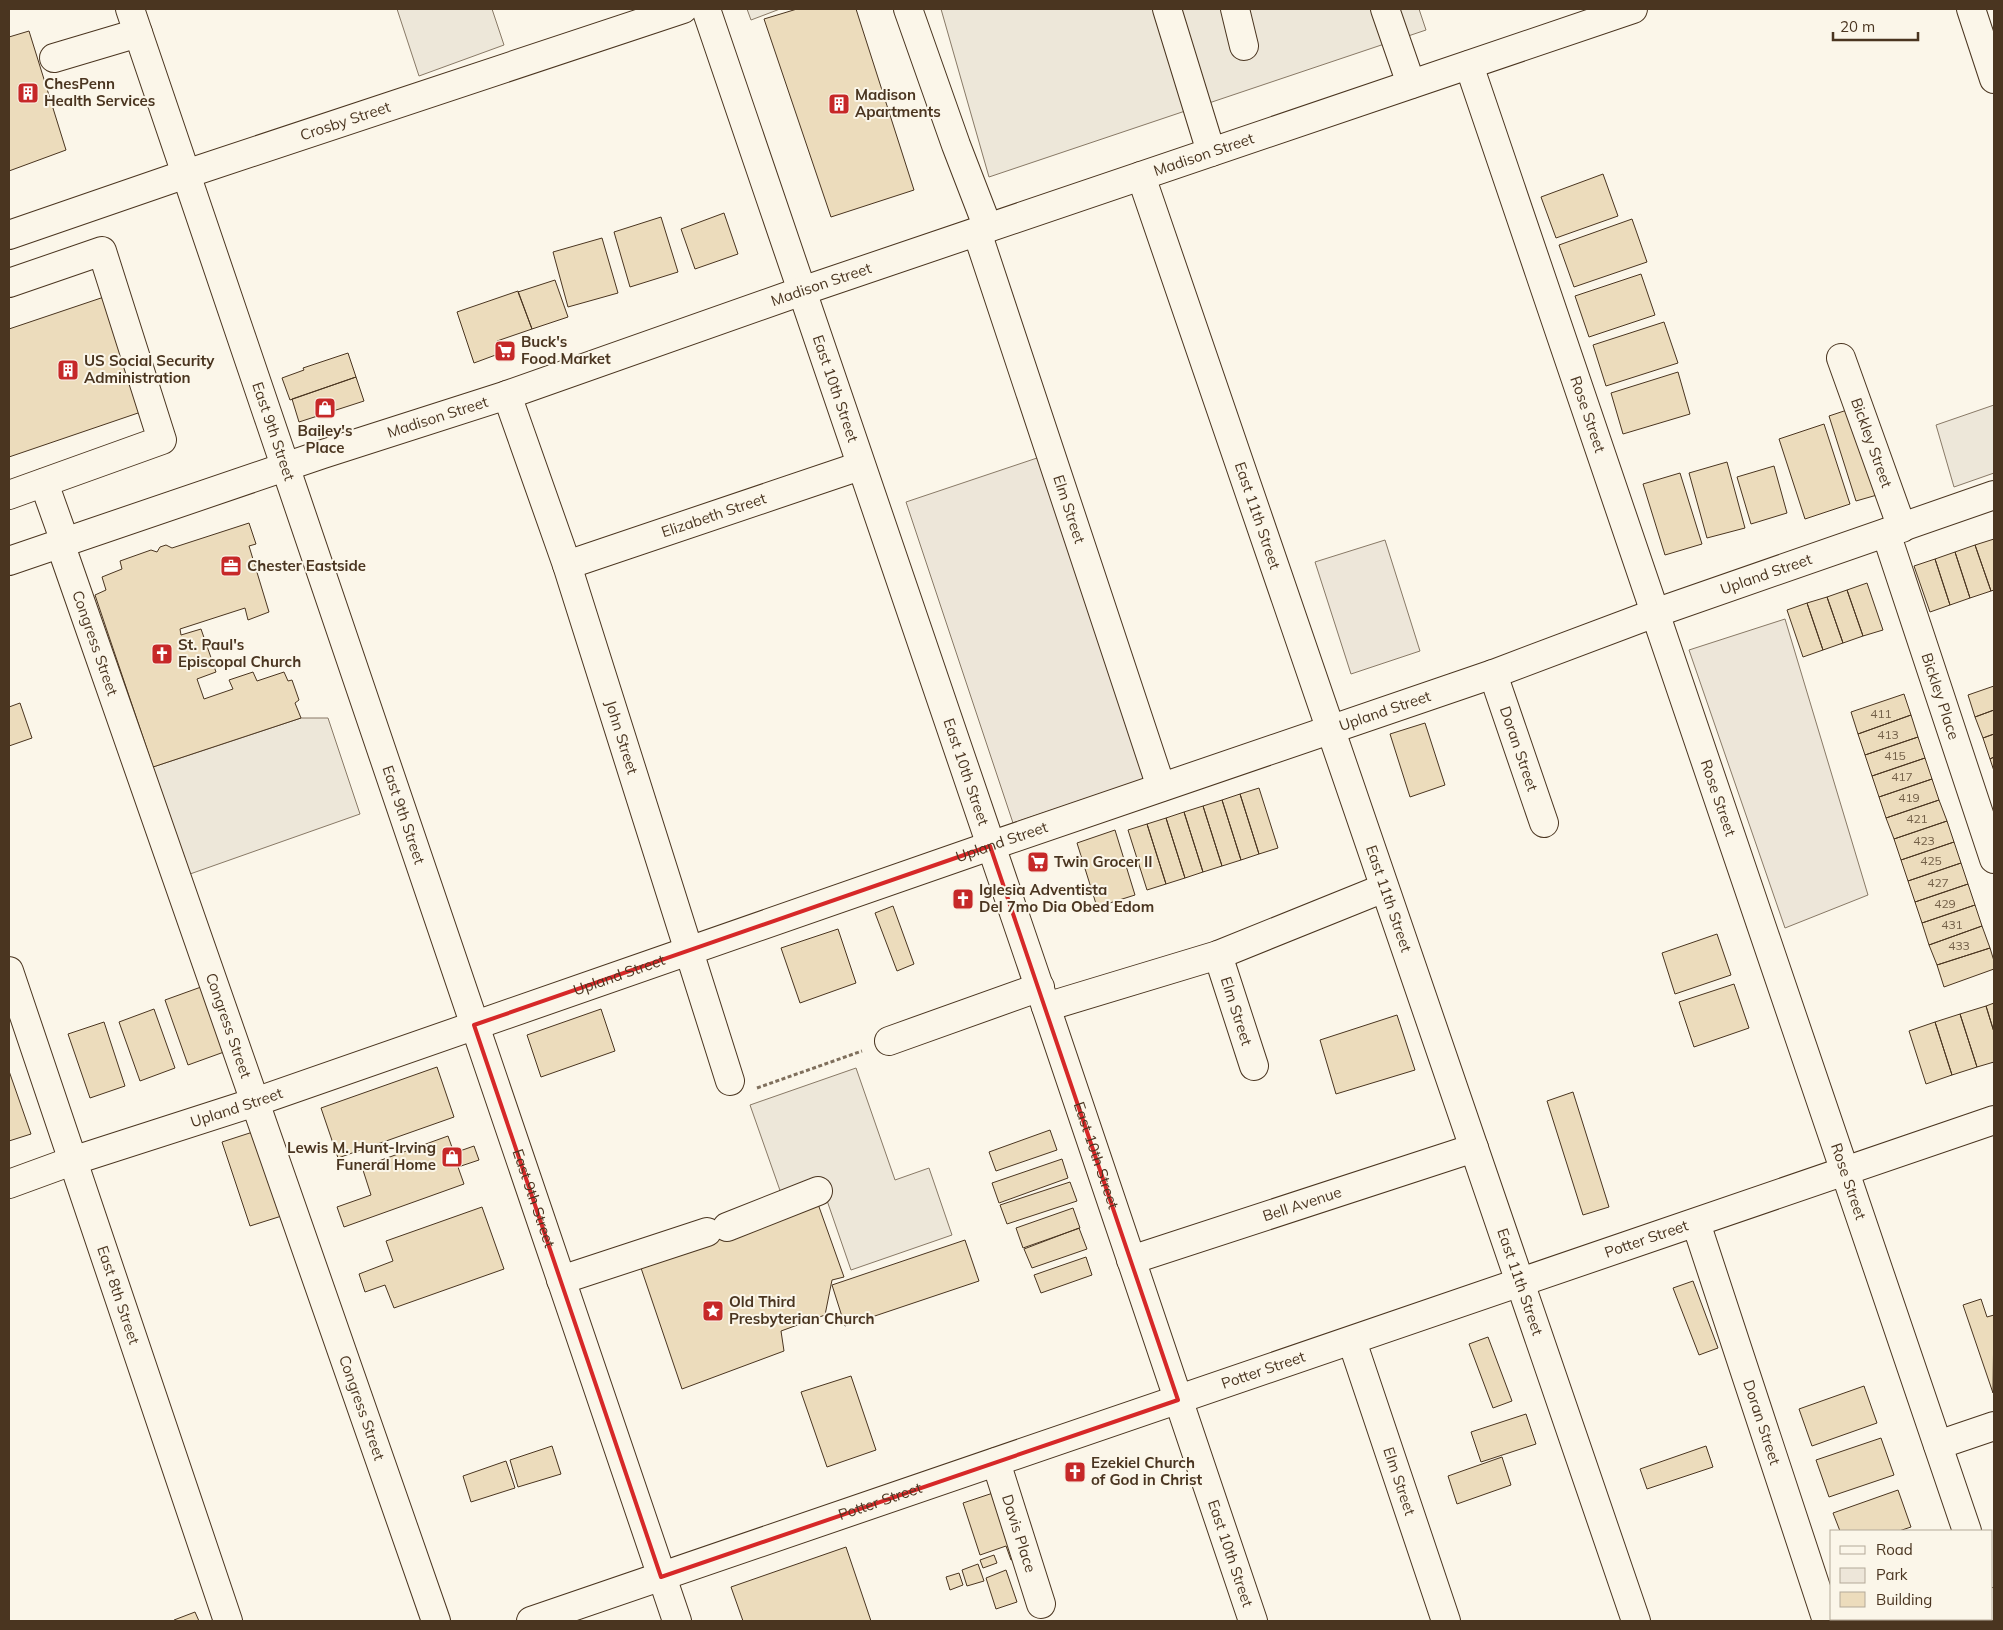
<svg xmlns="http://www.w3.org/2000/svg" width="2003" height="1630" viewBox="0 0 2003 1630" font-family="Mulish,sans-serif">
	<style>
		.green { fill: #ede6d9; stroke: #887966 }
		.parking { fill: #ede7d9; stroke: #887966 }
		.building { fill: #ecdcbc; stroke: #4a3520 }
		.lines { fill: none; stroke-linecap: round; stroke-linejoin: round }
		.minor-casing { stroke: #4a3520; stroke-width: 30 }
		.major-casing { stroke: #4a3520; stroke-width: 30 }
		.path { stroke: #7f6f5c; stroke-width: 3; stroke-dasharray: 4 2.5; stroke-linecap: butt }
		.minor { stroke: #fbf6e9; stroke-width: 28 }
		.major { stroke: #fbf6e9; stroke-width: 28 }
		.marked { fill: none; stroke: #d62828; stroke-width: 4; stroke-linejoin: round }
		.labels { text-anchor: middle; stroke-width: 4; stroke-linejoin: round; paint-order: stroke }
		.number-label { font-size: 12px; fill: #725f47 }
		.poi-label { font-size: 15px; font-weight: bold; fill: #4a3520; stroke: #fbf6e9; text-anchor: start }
		.street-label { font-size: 15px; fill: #4a3520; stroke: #fbf6e9 }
	</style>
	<rect width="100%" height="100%" fill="#fbf6e9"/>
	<path class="green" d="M1043 456 1150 777 1013 823 906 502Z
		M1385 540 1420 651 1351 674 1315 562Z
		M1785 619 1868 895 1785 928 1689 650Z"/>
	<path class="parking" d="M397 9H492L504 45 419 76Z
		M747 9H780L751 20Z
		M941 9H1419L1426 30 989 177Z
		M1994 405V473L1954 487 1936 425Z
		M301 718H328L360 814 190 874 153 767Z
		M856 1068 895 1180 929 1168 952 1235 851 1270 822 1186 783 1199 750 1105Z"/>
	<path class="building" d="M797 9H856L914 190 831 217 764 19Z
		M29 31 66 150 9 171V37Z
		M1603 174 1618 216 1556 238 1541 197Z
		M724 213 738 254 695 269 681 229Z
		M661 217 678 272 630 287 614 232Z
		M1632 219 1647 262 1574 287 1559 245Z
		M602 238 618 293 568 307 553 252Z
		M1641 274 1655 315 1589 337 1575 296Z
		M555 280 568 317 532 329 518 292Z
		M518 291 532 329 497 341 501 353 474 363 457 312Z
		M104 297 141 412 9 457V329Z
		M1664 322 1678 363 1606 386 1593 345Z
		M348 353 356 377 290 400 282 378 304 370 303 368Z
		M1678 372 1690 414 1623 434 1611 393Z
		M356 377 364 401 299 422 292 399Z
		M1850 409 1877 495 1856 501 1829 416Z
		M1824 424 1850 504 1805 519 1779 439Z
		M1727 462 1745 528 1707 538 1689 473Z
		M1774 466 1787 513 1751 524 1737 477Z
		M1680 473 1702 544 1665 555 1643 484Z
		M249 523 256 544 249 546 269 612 248 620 245 608 180 629 181 635 201 629 216 672 197 679 204 699 233 689 229 680 253 672 257 681 284 672 288 681 292 680 299 700 295 703 301 718 153 767 95 595 106 590 102 577 122 569 120 561 151 550 157 552 160 547 166 545 172 548Z
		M1994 539V590L1991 591 1975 545Z
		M1975 545 1991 591 1970 598 1955 552Z
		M1955 552 1970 598 1950 605 1935 559Z
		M1935 559 1950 605 1930 612 1914 566Z
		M1867 583 1883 630 1863 636 1847 590Z
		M1847 590 1863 636 1843 643 1827 597Z
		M1827 597 1843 643 1823 650 1807 603Z
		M1807 603 1823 650 1803 657 1787 610Z
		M1994 686V710L1975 717 1968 695Z
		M1904 694 1911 715 1858 734 1851 712Z
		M20 703 32 738 9 746V707Z
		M1994 710V734L1983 738 1975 717Z
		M1911 715 1918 737 1865 755 1858 734Z
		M1425 723 1445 785 1410 797 1390 734Z
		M1994 734V757L1990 759 1983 738Z
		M1918 737 1925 758 1872 776 1865 755Z
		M1994 757V771L1990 759Z
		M1925 758 1932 779 1879 797 1872 776Z
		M1932 779 1939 800 1886 818 1879 797Z
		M1259 788 1278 848 1259 854 1240 794Z
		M1240 794 1259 854 1241 860 1222 800Z
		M1222 800 1241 860 1222 866 1203 806Z
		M1939 800 1947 821 1894 839 1886 818Z
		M1203 806 1222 866 1203 872 1184 812Z
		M1184 812 1203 872 1185 878 1166 818Z
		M1166 818 1185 878 1166 884 1147 824Z
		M1947 821 1954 842 1901 860 1894 839Z
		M1147 824 1166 884 1147 890 1128 830Z
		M1115 830 1135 895 1097 907 1077 843Z
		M1954 842 1961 863 1908 881 1901 860Z
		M1961 863 1968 884 1915 902 1908 881Z
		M1968 884 1975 905 1922 923 1915 902Z
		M1975 905 1982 926 1929 945 1922 923Z
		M893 906 914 964 897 971 875 913Z
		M1982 926 1990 948 1937 965 1929 945Z
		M838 929 856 983 800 1003 781 948Z
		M1717 934 1731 975 1675 994 1662 953Z
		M1990 948 1994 961V969L1944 987 1937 965Z
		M1734 984 1749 1028 1694 1047 1679 1002Z
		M201 987 224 1052 188 1065 165 1000Z
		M1994 1003V1032L1986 1006Z
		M1986 1006 1994 1032V1062L1977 1067 1960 1014Z
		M154 1009 175 1068 140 1081 119 1022Z
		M601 1009 615 1051 541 1077 527 1035Z
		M1960 1014 1977 1067 1952 1075 1935 1022Z
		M1397 1015 1415 1070 1336 1094 1320 1040Z
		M104 1022 125 1086 90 1098 68 1034Z
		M1935 1022 1952 1075 1926 1084 1909 1031Z
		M437 1067 454 1117 338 1158 321 1108Z
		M9 1071 31 1134 9 1141Z
		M1573 1092 1609 1207 1583 1215 1547 1101Z
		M259 1130 288 1214 250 1226 222 1142Z
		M1050 1130 1057 1150 996 1171 989 1152Z
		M448 1136 454 1153 474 1146 479 1160 458 1167 464 1184 344 1227 337 1207 371 1195 362 1167Z
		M1062 1159 1068 1178 999 1203 992 1183Z
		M1070 1182 1077 1201 1007 1224 1000 1205Z
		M818 1204 844 1277 832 1280 825 1315 781 1331 784 1351 682 1389 640 1265Z
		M482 1207 504 1269 394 1308 385 1285 365 1292 359 1274 393 1261 386 1241Z
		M1073 1208 1080 1228 1023 1248 1016 1228Z
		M1079 1228 1087 1249 1032 1268 1024 1249Z
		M965 1240 979 1281 845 1326 832 1285Z
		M1086 1257 1092 1275 1041 1293 1034 1275Z
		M1693 1281 1718 1348 1699 1355 1673 1288Z
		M1981 1299 1987 1317 1994 1315 1993 1393 1963 1305Z
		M1488 1337 1512 1401 1493 1408 1469 1344Z
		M851 1376 876 1450 827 1467 801 1392Z
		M1864 1386 1877 1423 1812 1446 1799 1409Z
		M1526 1414 1536 1444 1481 1462 1471 1432Z
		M1881 1438 1894 1475 1829 1497 1816 1460Z
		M552 1446 561 1474 518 1487 510 1460Z
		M1706 1446 1713 1467 1647 1489 1640 1469Z
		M1502 1457 1511 1485 1457 1504 1448 1476Z
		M506 1461 515 1488 471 1502 463 1476Z
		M1898 1490 1911 1527 1899 1531H1840L1833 1513Z
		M999 1491 1022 1556 1011 1560 1006 1546 980 1555 963 1503Z
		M846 1547 871 1621H743L731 1587Z
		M994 1555 997 1563 983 1568 980 1560Z
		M978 1564 984 1581 967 1586 962 1570Z
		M1006 1570 1017 1602 996 1609 986 1578Z
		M959 1573 963 1585 950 1590 946 1577Z
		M195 1612 199 1621H174V1620Z
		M1871 1619H1943L1944 1621H1872Z"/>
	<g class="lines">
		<g class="minor-casing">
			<g id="minor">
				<path id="s1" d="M706 9 1046 1007 1253 1621"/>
				<path d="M908 9 956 145 988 228"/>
				<path d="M1167 9 1211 152"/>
				<path d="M1235 9 1244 46"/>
				<path d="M1385 9 1411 84"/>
				<path d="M1971 9 1994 79"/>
				<path d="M54 58 138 33"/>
				<path id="s2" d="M1469 65 1967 1531"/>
				<path id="s3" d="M1141 176 1636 1621"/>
				<path id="s4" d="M977 232 1161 787"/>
				<path id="s5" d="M9 235 186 174 683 9"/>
				<path d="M9 283 102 251 162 440 9 495"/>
				<path id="s6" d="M1841 358 1902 528"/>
				<path id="s7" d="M507 395 567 565 730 1081"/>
				<path d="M44 483 65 542"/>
				<path id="s8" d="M1886 533 1994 859"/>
				<path id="s9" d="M60 543 436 1621"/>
				<path id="s10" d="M9 561 323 454 507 395 802 291 1633 9"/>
				<path id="s11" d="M567 565 860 466"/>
				<path id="s12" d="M1493 674 1544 823"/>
				<path id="s13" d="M1218 955 1254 1066"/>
				<path id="s14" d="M9 971 228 1621"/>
				<path d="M1046 1007 1218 955 1384 888"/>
				<path d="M889 1041 1040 987"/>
				<path id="s15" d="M9 1184 72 1161 255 1102 990 846 1493 674 1655 613 1994 495"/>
				<path id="s16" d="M1696 1223 1827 1621"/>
				<path d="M727 1227 818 1191"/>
				<path id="s17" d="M1131 1260 1474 1148"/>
				<path d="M561 1280 707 1232"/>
				<path id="s18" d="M1352 1341 1446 1621"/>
				<path d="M1938 1445 1994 1426"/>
				<path id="s19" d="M996 1462 1041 1604"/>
				<path d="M1992 1602 1994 1609"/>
				<path id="s20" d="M531 1621 1994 1120"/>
			</g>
		</g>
		<g class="major-casing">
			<g id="major">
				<path id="s21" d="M130 9 677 1621"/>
			</g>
		</g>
		<path class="path" d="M757 1088 862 1051"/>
		<use href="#minor" class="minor"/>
		<use href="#major" class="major"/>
	</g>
	<path class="marked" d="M990 846 1178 1400 661 1577 474 1025Z"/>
	<defs>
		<g id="building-square" transform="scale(1.125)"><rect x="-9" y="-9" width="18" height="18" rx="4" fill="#c62828" stroke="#fbf6e9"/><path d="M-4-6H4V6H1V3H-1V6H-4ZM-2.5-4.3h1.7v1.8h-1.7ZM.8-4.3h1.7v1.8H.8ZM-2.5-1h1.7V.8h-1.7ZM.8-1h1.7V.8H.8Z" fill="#fff"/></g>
		<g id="supermarket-square" transform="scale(1.125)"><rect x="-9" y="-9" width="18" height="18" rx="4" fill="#c62828" stroke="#fbf6e9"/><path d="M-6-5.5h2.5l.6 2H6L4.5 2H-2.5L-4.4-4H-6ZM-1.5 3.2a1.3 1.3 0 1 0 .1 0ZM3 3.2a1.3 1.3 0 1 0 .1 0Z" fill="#fff"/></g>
		<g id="shop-square" transform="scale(1.125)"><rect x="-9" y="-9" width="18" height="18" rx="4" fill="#c62828" stroke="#fbf6e9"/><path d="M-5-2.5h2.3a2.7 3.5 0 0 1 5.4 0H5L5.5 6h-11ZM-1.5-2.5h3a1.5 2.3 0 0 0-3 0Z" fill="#fff"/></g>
		<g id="office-square" transform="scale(1.125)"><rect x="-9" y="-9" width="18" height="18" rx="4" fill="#c62828" stroke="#fbf6e9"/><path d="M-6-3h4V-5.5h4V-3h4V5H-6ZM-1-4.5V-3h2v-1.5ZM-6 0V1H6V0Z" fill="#fff"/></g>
		<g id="church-square" transform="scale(1.125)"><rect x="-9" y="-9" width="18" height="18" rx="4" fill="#c62828" stroke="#fbf6e9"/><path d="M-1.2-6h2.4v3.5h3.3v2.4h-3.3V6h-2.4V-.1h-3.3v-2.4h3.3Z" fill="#fff"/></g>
		<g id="sight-square" transform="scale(1.125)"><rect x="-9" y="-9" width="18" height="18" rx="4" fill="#c62828" stroke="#fbf6e9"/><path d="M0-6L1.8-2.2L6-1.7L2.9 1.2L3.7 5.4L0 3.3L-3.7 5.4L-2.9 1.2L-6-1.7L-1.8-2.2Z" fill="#fff"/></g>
	</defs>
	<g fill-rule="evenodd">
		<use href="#building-square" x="28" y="93"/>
		<use href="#building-square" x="839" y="104"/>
		<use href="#supermarket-square" x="505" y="351"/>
		<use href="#building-square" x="68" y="370"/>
		<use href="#shop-square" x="325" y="408"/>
		<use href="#office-square" x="231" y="566"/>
		<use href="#church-square" x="162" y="654"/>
		<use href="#supermarket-square" x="1038" y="862"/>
		<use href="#church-square" x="963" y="899"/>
		<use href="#shop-square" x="452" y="1157"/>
		<use href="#sight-square" x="713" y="1311"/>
		<use href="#church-square" x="1075" y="1472"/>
	</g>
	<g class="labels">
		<g class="number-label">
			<text x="1881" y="718">411</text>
			<text x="1888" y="739">413</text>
			<text x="1895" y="760">415</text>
			<text x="1902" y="781">417</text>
			<text x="1909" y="802">419</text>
			<text x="1917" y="823">421</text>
			<text x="1924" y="845">423</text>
			<text x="1931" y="865">425</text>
			<text x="1938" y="887">427</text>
			<text x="1945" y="908">429</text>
			<text x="1952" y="929">431</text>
			<text x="1959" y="950">433</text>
		</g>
		<g class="poi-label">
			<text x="44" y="89">ChesPenn<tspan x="44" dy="17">Health Services</tspan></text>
			<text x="855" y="100">Madison<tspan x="855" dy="17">Apartments</tspan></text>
			<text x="521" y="347">Buck's<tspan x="521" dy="17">Food Market</tspan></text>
			<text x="84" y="366">US Social Security<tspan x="84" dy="17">Administration</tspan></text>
			<text x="325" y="436" text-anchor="middle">Bailey's<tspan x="325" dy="17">Place</tspan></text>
			<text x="247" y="571">Chester Eastside</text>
			<text x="178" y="650">St. Paul's<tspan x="178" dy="17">Episcopal Church</tspan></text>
			<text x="1054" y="867">Twin Grocer II</text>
			<text x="979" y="895">Iglesia Adventista<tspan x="979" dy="17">Del 7mo Dia Obed Edom</tspan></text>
			<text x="436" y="1153" text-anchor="end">Lewis M. Hunt-Irving<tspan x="436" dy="17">Funeral Home</tspan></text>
			<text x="729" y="1307">Old Third<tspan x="729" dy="17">Presbyterian Church</tspan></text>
			<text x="1091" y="1468">Ezekiel Church<tspan x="1091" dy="17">of God in Christ</tspan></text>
		</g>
		<g class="street-label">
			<text dy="5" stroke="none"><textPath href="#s5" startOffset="355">Crosby Street</textPath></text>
			<text dy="5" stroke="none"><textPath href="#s10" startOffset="1262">Madison Street</textPath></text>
			<text dy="5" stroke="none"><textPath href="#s10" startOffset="858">Madison Street</textPath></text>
			<text dy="5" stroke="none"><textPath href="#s1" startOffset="401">East 10th Street</textPath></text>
			<text dy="5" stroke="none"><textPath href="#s2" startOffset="369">Rose Street</textPath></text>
			<text dy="5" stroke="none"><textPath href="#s10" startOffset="452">Madison Street</textPath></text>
			<text dy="5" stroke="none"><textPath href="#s21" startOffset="446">East 9th Street</textPath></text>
			<text dy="5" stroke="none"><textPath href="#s6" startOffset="90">Bickley Street</textPath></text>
			<text dy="5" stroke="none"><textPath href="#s4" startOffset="292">Elm Street</textPath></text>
			<text dy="5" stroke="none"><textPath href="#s11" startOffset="155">Elizabeth Street</textPath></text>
			<text dy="5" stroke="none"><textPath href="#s3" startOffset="359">East 11th Street</textPath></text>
			<text dy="5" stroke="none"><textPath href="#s15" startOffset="1860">Upland Street</textPath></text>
			<text dy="5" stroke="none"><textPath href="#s9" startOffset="106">Congress Street</textPath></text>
			<text dy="5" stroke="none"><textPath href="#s8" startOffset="172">Bickley Place</textPath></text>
			<text dy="5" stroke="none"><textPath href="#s15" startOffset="1455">Upland Street</textPath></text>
			<text dy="5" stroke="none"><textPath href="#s7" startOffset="361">John Street</textPath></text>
			<text dy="5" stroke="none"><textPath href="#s12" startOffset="79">Doran Street</textPath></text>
			<text dy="5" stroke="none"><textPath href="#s1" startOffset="806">East 10th Street</textPath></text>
			<text dy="5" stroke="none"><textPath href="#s2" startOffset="774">Rose Street</textPath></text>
			<text dy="5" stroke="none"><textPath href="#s21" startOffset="851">East 9th Street</textPath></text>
			<text dy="5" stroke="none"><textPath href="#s15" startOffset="1050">Upland Street</textPath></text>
			<text dy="5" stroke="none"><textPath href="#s3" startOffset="764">East 11th Street</textPath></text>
			<text dy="5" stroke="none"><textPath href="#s15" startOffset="645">Upland Street</textPath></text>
			<text dy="5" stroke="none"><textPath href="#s13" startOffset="59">Elm Street</textPath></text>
			<text dy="5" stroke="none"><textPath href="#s9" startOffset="511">Congress Street</textPath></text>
			<text dy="5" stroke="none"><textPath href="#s15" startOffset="240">Upland Street</textPath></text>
			<text dy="5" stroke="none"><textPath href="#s1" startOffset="1211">East 10th Street</textPath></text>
			<text dy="5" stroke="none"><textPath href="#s2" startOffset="1179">Rose Street</textPath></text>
			<text dy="5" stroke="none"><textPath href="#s21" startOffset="1256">East 9th Street</textPath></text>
			<text dy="5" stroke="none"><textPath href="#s17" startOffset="180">Bell Avenue</textPath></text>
			<text dy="5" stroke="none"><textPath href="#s20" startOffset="1179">Potter Street</textPath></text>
			<text dy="5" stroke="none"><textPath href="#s3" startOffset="1169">East 11th Street</textPath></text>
			<text dy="5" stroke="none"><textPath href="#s14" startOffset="342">East 8th Street</textPath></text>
			<text dy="5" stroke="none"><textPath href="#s20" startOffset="774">Potter Street</textPath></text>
			<text dy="5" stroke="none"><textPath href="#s9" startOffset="916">Congress Street</textPath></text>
			<text dy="5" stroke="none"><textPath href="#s16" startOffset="210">Doran Street</textPath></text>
			<text dy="5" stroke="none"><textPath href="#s18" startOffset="148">Elm Street</textPath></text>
			<text dy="5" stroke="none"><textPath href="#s20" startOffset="369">Potter Street</textPath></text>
			<text dy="5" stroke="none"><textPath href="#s19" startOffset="75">Davis Place</textPath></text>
			<text dy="5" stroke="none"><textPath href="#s1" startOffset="1631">East 10th Street</textPath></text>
		</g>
	</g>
	<rect width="2003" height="1630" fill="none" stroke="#4a3520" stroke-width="20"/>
	<rect x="1830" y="1530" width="162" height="90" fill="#fbf6e9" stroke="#b4a999"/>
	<rect x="1840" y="1546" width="25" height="8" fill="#fbf6e9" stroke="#b4a999"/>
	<text x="1876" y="1555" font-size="15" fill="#4a3520">Road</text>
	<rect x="1840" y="1568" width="25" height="15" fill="#ede6d9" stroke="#b4a999"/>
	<text x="1876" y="1580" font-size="15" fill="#4a3520">Park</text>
	<rect x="1840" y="1592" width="25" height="15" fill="#ecdcbc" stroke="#b4a999"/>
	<text x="1876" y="1605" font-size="15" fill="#4a3520">Building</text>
	<path d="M1833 32v8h85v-8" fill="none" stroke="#4a3520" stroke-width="2.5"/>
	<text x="1840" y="32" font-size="15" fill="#4a3520" stroke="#fbf6e9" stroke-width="4" paint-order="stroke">20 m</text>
</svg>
